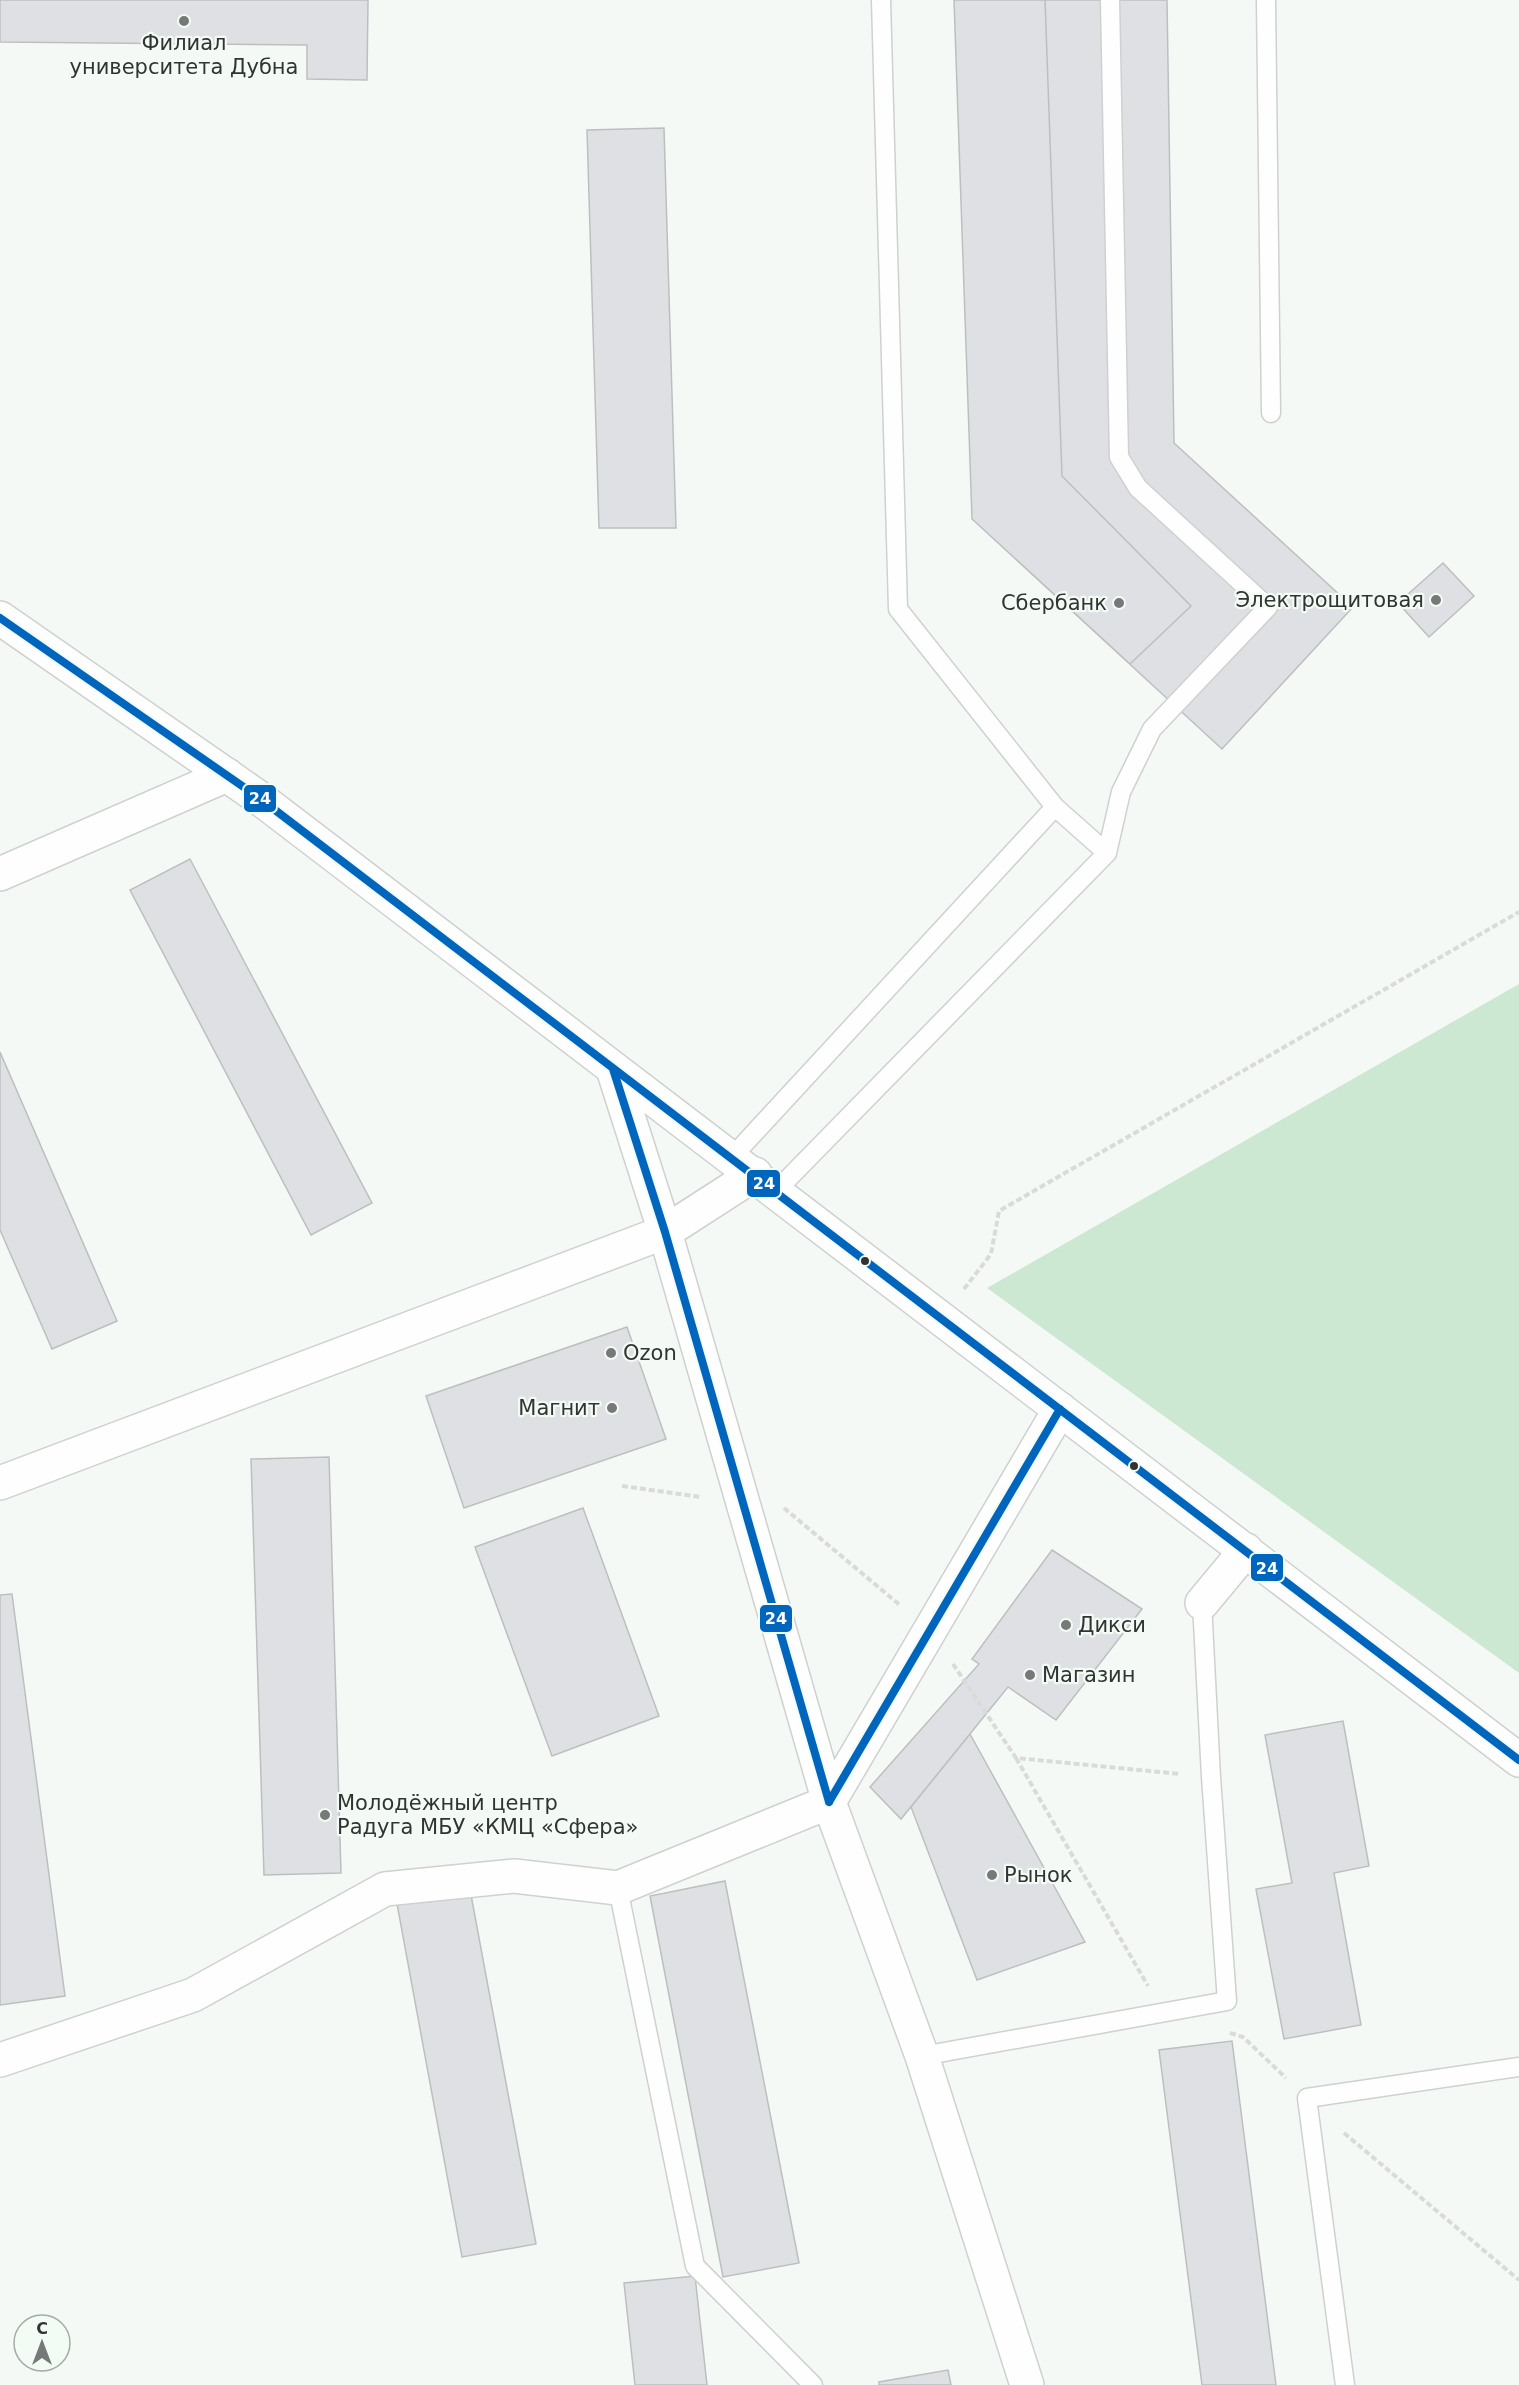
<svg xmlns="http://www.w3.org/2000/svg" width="1519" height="2385" viewBox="0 0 1519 2385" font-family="'DejaVu Sans',sans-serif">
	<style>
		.green { fill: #cce8d3 }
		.building { fill: #dee0e4; stroke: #bdbfbf; stroke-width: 1.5 }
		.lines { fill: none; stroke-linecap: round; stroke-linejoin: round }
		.lane-casing { stroke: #ced1cf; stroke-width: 21 }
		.street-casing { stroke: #ced1cf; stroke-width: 36 }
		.secondary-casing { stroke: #ced1cf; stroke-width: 36 }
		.path { stroke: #d9dad9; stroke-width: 4; stroke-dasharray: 6 3; stroke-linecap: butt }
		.lane { stroke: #fefefe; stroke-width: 18 }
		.street { stroke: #fefefe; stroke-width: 33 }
		.secondary { stroke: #fefefe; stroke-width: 33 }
		.bus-1-casing { stroke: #f3fbf5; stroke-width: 12 }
		.bus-1 { stroke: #0065bd; stroke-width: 8 }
		.poi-dot { fill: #767977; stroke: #f3fbf5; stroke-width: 2 }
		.bus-dot { fill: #313432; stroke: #f3fbf5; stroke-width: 2 }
		.labels { text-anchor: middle; stroke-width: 4.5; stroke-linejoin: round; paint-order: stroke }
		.poi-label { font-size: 21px; fill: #313432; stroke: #f3fbf5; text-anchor: start }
		.line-badge { stroke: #f3fbf5; stroke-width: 2 }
		.badge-label { font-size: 16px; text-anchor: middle; font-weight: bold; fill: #fff }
	</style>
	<rect width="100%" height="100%" fill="#f5f9f6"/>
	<path class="green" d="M1519 984V1673L987 1288Z"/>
	<path class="building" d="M0 0H368L367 80 307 79V45L0 42Z
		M954 0H1045L1062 476 1191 606 1130 664 972 519Z
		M954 0H1167L1174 443 1353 607 1222 749 972 519Z
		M664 128 676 528H599L587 130Z
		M1443 563 1474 596 1429 637 1398 603Z
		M190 859 372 1203 311 1235 130 890Z
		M0 1052 117 1321 52 1349 0 1230Z
		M627 1327 666 1439 464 1508 426 1396Z
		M329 1457 341 1873 264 1875 251 1459Z
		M583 1508 659 1716 552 1756 475 1547Z
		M1052 1550 1142 1609 1056 1720 1008 1687 901 1819 870 1787 979 1664 972 1659Z
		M12 1594 65 1996 0 2005V1595Z
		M1343 1721 1369 1866 1334 1873 1361 2025 1284 2039 1256 1889 1292 1883 1265 1735Z
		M970 1734 1085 1942 977 1980 911 1807Z
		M466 1868 536 2244 462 2257 393 1882Z
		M725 1881 799 2263 723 2277 650 1896Z
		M1232 2041 1276 2385H1202L1159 2050Z
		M695 2276 707 2385H635L624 2283Z
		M948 2370 951 2385H879V2382Z"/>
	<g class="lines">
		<g class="lane-casing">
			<path id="lane" d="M881 0 898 609 1055 807 1107 853
				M1266 0 1271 413
				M732 1157 1055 807
				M776 1191 1107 853 1121 792 1152 729 1268 607 1138 488 1119 457 1110 0
				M618 1888 695 2266 813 2385
				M922 2056 1227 2001 1211 1777 1202 1603
				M1345 2385 1307 2098 1519 2067"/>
		</g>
		<g class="street-casing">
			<path id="street" d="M0 874 227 775
				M613 1069 665 1232 829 1802 922 2056 1027 2385
				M0 1483 665 1232 755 1174
				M1202 1603 1246 1550
				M0 2060 193 1995 385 1889 514 1876 618 1888 829 1802 1060 1409"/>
		</g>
		<g class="secondary-casing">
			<path id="secondary" d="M0 618 258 797 1519 1760"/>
		</g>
		<path class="path" d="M964 1289 991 1254 999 1211 1519 912
			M622 1486 701 1497
			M784 1508 901 1606
			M953 1664 1016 1758 1180 1774
			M1016 1758 1148 1986
			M1230 2033 1243 2037 1286 2078
			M1344 2133 1519 2280"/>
		<use href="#lane" class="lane"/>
		<use href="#street" class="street"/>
		<use href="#secondary" class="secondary"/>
		<g class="bus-1-casing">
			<path id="bus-1" d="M0 618 258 797 1519 1760
				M613 1069 665 1232 829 1802
				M829 1802 1060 1409"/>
		</g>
		<use href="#bus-1" class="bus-1"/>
	</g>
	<g class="poi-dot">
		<circle cx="184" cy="21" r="6"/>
		<circle cx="1436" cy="600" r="6"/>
		<circle cx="1119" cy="603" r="6"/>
		<circle cx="611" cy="1353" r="6"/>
		<circle cx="612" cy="1408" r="6"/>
		<circle cx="1066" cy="1625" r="6"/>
		<circle cx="1030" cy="1675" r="6"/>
		<circle cx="325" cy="1815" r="6"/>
		<circle cx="992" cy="1875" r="6"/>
	</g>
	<g class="bus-dot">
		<circle cx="865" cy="1261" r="5"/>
		<circle cx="1134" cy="1466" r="5"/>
	</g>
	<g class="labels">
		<g class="poi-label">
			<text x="184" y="50" text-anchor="middle">Филиал<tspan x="184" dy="24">университета Дубна</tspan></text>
			<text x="1424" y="607" text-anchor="end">Электрощитовая</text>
			<text x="1107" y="610" text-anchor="end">Сбербанк</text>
			<text x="623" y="1360">Ozon</text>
			<text x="600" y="1415" text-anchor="end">Магнит</text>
			<text x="1078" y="1632">Дикси</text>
			<text x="1042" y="1682">Магазин</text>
			<text x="337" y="1810">Молодёжный центр<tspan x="337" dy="24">Радуга МБУ «КМЦ «Сфера»</tspan></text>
			<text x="1004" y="1882">Рынок</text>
		</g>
	</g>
	<g class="line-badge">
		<rect x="243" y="784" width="34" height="29" rx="6" fill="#0065bd"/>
		<rect x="746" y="1169" width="35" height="29" rx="6" fill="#0065bd"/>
		<rect x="1250" y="1553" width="34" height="29" rx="6" fill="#0065bd"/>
		<rect x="759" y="1604" width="34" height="29" rx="6" fill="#0065bd"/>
	</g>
	<g class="badge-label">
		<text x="260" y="804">24</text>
		<text x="764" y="1189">24</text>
		<text x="1267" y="1574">24</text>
		<text x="776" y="1624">24</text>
	</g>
	<g transform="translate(42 2343)"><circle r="28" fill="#f3fbf5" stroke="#a5aba7" stroke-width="1.5"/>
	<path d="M0-4.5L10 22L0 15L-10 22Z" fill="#767977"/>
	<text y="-9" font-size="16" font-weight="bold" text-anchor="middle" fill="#313432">С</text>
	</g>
</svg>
